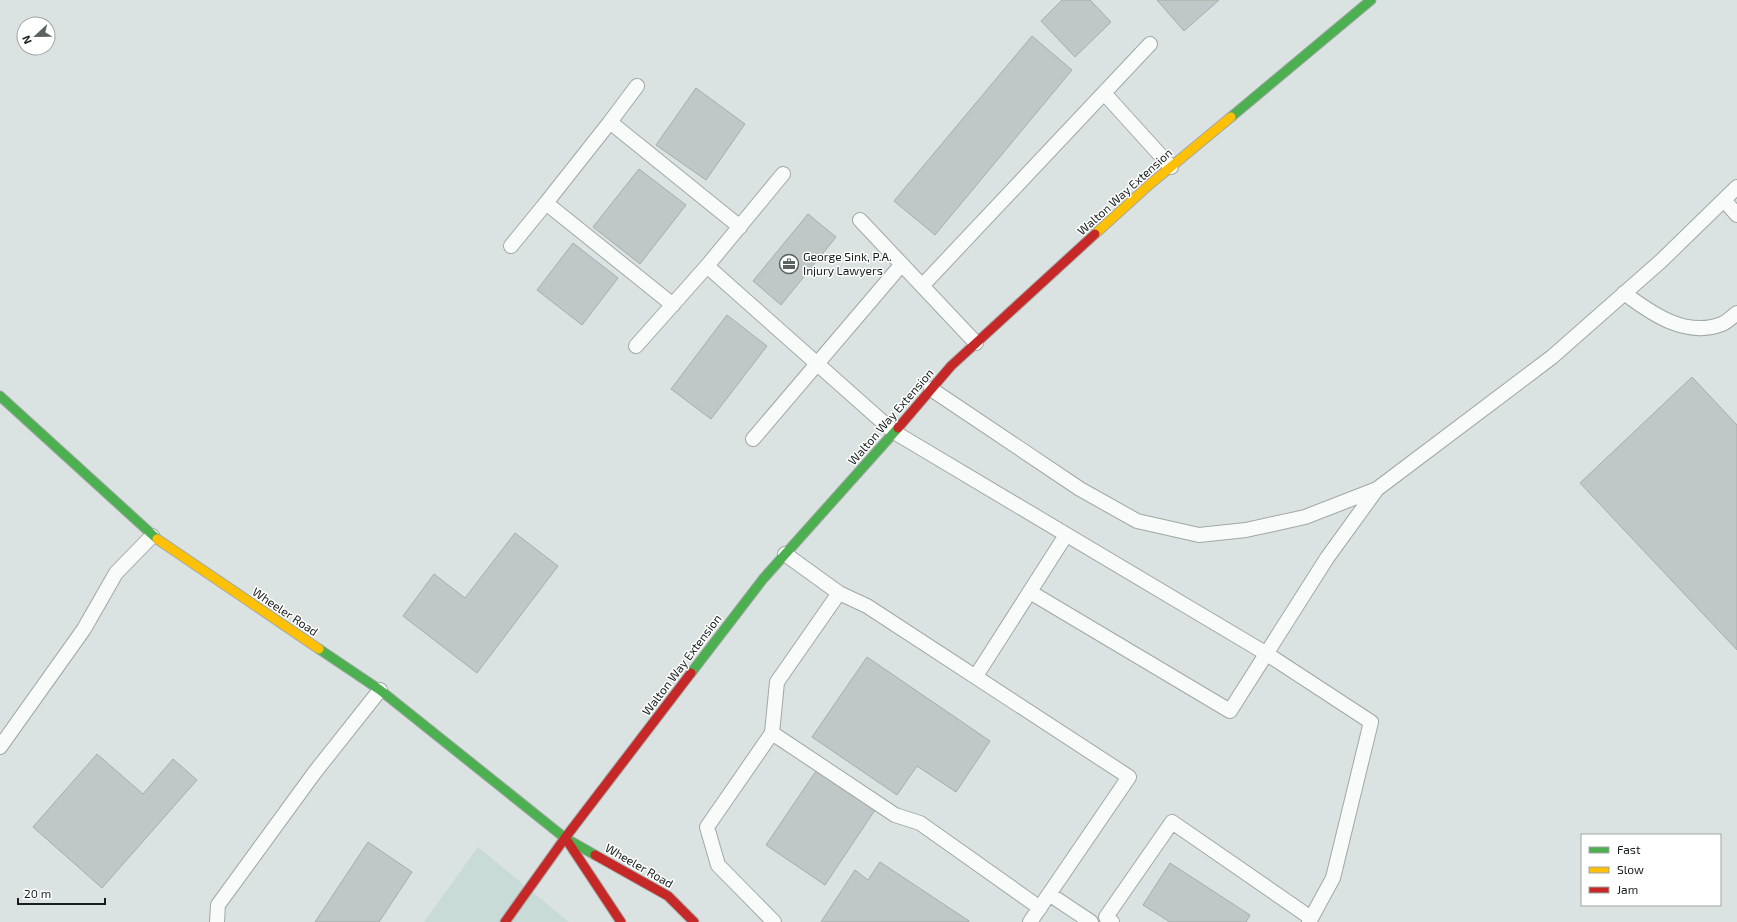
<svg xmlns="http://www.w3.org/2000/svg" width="1737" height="922" viewBox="0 0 1737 922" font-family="'Exo 2',sans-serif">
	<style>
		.built { fill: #c9dbd6 }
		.building { fill: #c0c8c7; stroke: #a6adac }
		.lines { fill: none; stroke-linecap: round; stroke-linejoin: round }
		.lane-casing { stroke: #a1a8a6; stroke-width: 16 }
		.fast-casing { stroke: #a1a8a6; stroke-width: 11 }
		.slow-casing { stroke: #a1a8a6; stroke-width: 11 }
		.jam-casing { stroke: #a1a8a6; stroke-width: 11 }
		.lane { stroke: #f9fbfa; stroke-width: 14 }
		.fast { stroke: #4caf50; stroke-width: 9 }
		.slow { stroke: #ffc107; stroke-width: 9 }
		.jam { stroke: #c62828; stroke-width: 9 }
		.labels { text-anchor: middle; stroke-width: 3; stroke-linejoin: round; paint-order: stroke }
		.street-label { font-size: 12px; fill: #171e1c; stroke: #fff }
		.poi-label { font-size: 12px; fill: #171e1c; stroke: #fff; text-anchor: start }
	</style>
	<rect width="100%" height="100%" fill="#dae3e1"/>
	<path class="built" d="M478 847 569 922H424Z"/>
	<path class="building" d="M1062 0H1090L1111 22 1075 57 1041 21Z
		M1157 0H1219L1184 31Z
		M1032 36 1072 70 935 235 894 201Z
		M696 88 745 124 706 180 656 145Z
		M639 169 686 205 640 264 593 227Z
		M808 214 836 237 781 305 753 281Z
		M573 243 618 278 582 325 537 290Z
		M727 315 767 346 711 419 671 389Z
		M1692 377 1737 425V650L1580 483Z
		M515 533 558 566 477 673 403 616 434 574 465 598Z
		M867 657 990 741 956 792 917 766 897 795 812 737Z
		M97 754 143 794 173 759 197 780 102 888 33 827Z
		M816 771 875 810 825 885 766 845Z
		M368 842 412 872 379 922H315Z
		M880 862 969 921V922H821L855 870 868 880Z
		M1170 863 1250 915 1246 922H1170L1143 905Z"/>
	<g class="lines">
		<g class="lane-casing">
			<path id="lane" d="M1104 93 1171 167
				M610 122 637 86
				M783 174 707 266 894 432 1267 654 1371 722 1333 878 1309 922
				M1724 200 1737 215
				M860 220 976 343
				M511 246 546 203
				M922 286 1150 44
				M1624 293C1652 314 1686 338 1722 324 1727 322 1732 317 1737 313
				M673 305 546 203 610 122 740 227
				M636 346 707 266
				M931 389 1080 489 1137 521 1199 535 1246 530 1305 517 1377 489 1552 357 1661 261 1737 187
				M753 439 902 264
				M785 554 839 593
				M1030 592 1230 711 1327 558 1377 489
				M976 676 1066 535
				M772 733 895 815 920 823 1040 908
				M0 747 84 629 116 573 152 536
				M1049 894 1091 922
				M217 922 218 905 315 772 380 690
				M774 922 718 865 707 827 772 733 777 682 839 593 867 606 1129 777 1030 922
				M1112 922 1106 917 1172 822 1311 918"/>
		</g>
		<g class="fast-casing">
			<path id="fast" d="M1231 117 1371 0
				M0 396 157 539
				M319 649 380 690 565 838 595 855
				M691 673 763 579 898 428"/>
		</g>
		<g class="slow-casing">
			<path id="slow" d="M1095 234 1149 185 1231 117
				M157 539 319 649"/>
		</g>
		<g class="jam-casing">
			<path id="jam" d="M898 428 951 366 1095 234
				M568 842 621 922
				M595 855 668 896 694 922
				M505 922 565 838 691 673"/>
		</g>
		<use href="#lane" class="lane"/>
		<use href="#fast" class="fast"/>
		<use href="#slow" class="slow"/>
		<use href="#jam" class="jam"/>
	</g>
	<defs>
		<g id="office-ring" transform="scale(1)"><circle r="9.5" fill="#fff" stroke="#5b6361" stroke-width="1.5"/><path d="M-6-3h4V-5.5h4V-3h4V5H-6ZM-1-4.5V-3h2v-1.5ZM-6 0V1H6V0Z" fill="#5b6361"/></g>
	</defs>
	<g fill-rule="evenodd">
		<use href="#office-ring" x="789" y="264"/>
	</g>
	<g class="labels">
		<g class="street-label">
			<text transform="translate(1125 192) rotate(-42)" y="4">Walton Way Extension</text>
			<text transform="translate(891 417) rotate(-49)" y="4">Walton Way Extension</text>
			<text transform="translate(285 612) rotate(34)" y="4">Wheeler Road</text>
			<text transform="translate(682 665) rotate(-53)" y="4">Walton Way Extension</text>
			<text transform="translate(639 866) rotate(30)" y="4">Wheeler Road</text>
		</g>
		<g class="poi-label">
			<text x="803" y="261">George Sink, P.A.<tspan x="803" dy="14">Injury Lawyers</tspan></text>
		</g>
	</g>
	<rect x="1581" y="834" width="140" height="72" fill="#ffffff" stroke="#a2a5a4"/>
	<rect x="1589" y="847" width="20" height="6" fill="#4caf50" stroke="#a2a5a4"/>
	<text x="1617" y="854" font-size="12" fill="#171e1c">Fast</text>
	<rect x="1589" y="867" width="20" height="6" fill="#ffc107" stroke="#a2a5a4"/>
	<text x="1617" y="874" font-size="12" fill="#171e1c">Slow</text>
	<rect x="1589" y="887" width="20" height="6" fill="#c62828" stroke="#a2a5a4"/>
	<text x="1617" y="894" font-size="12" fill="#171e1c">Jam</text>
	<g transform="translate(36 36) rotate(248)"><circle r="19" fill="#ffffff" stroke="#a2a5a4"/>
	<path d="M0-3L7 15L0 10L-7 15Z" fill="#5b6361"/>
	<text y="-6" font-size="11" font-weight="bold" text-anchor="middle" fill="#171e1c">N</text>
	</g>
	<path d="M18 898v6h87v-6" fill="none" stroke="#171e1c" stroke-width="2"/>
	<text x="24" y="898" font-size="12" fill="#171e1c" stroke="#ffffff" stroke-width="3" paint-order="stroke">20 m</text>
</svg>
